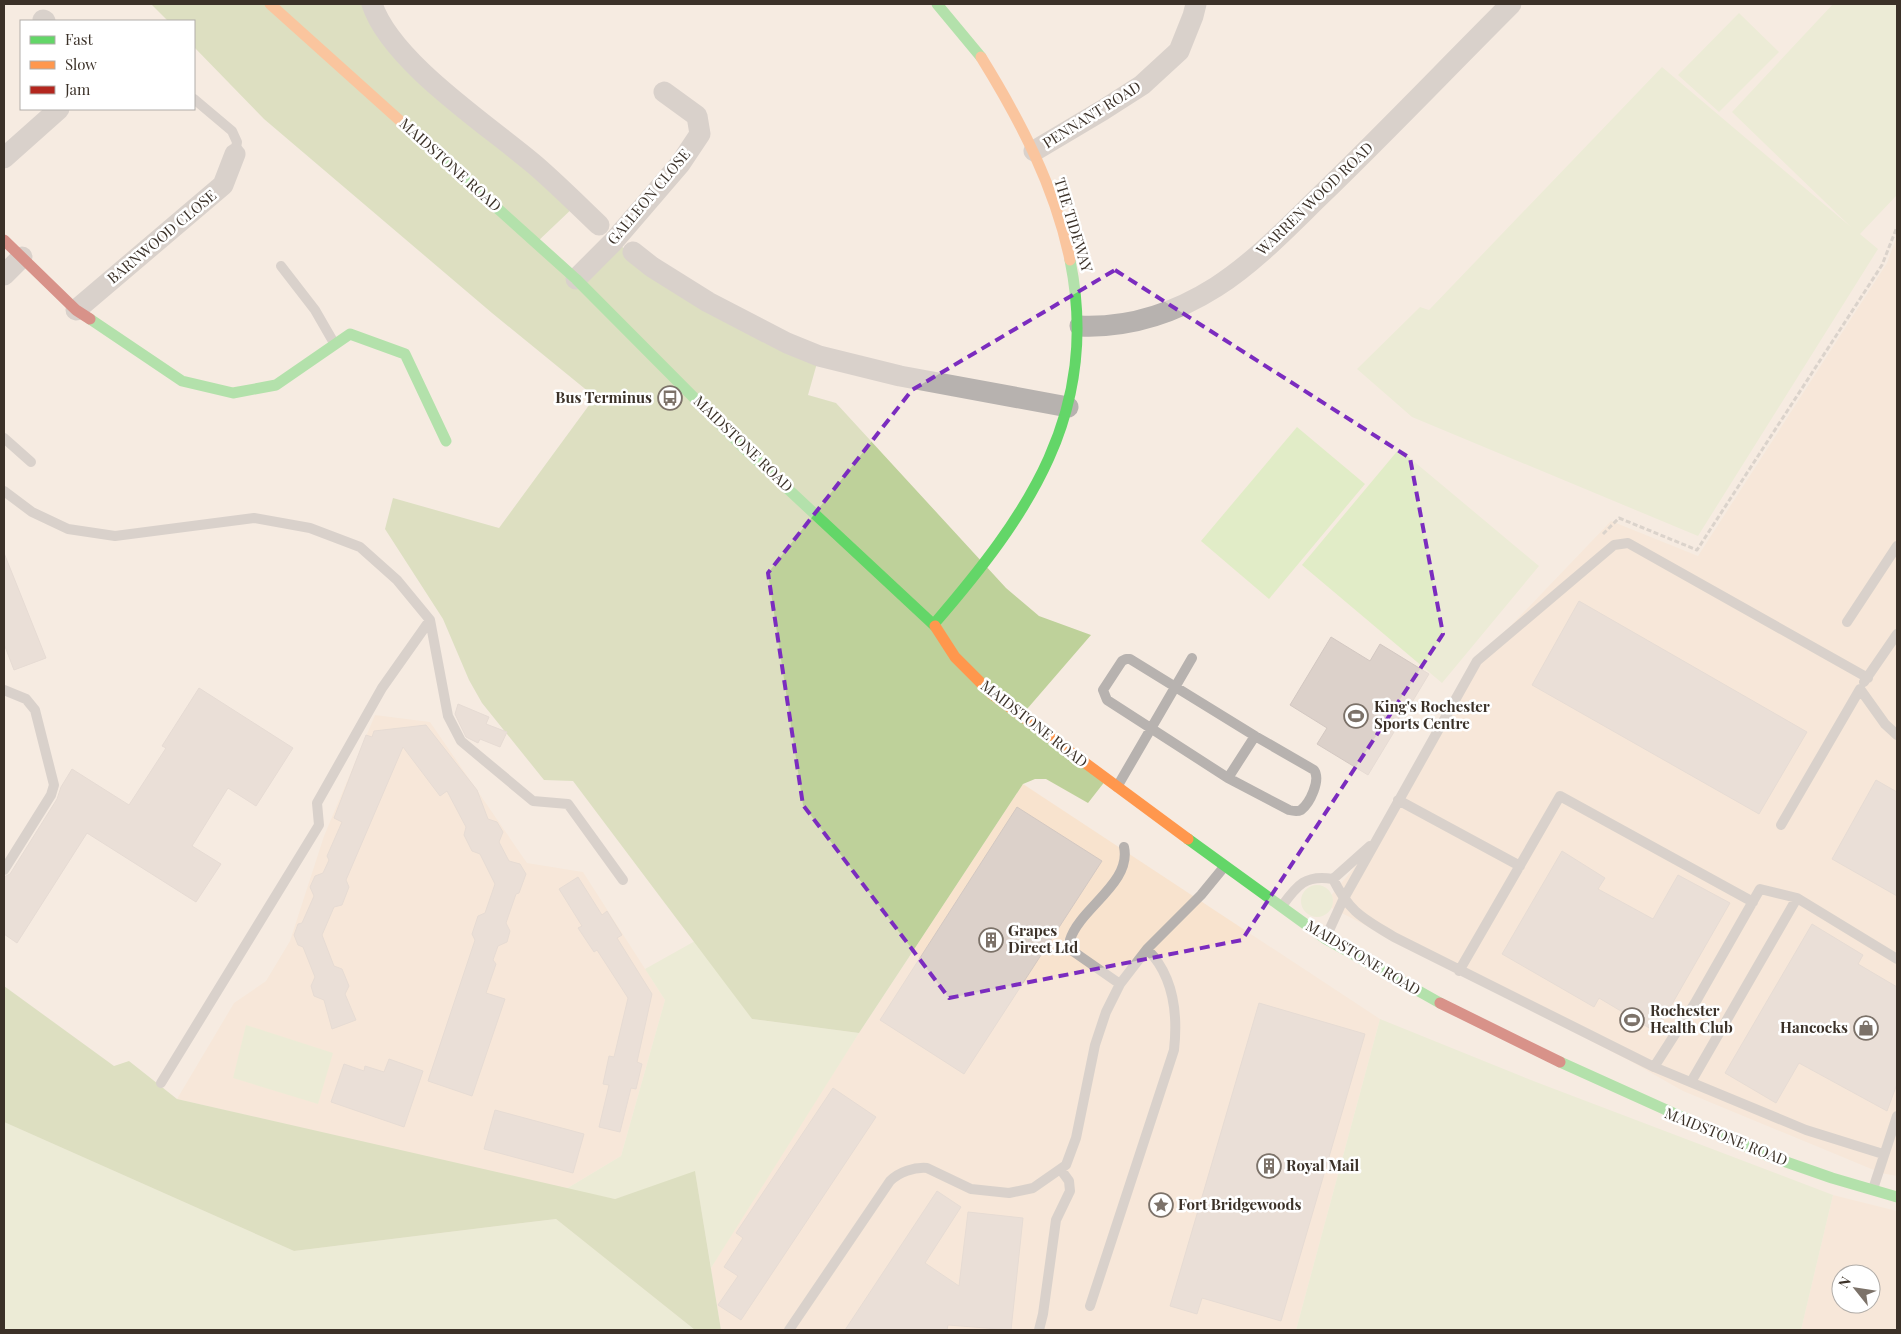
<svg xmlns="http://www.w3.org/2000/svg" width="1901" height="1334" viewBox="0 0 1901 1334" font-family="'Playfair Display',serif">
	<style>
		.built { fill: #f8e3ce; fill-rule: evenodd }
		.green { fill: #e1ecc7 }
		.forest { fill: #bed19a }
		.building { fill: #dcd1ca; stroke: #d3c8c2 }
		.lines { fill: none; stroke-linecap: round; stroke-linejoin: round }
		.path { stroke: #bab5b0; stroke-width: 3; stroke-dasharray: 5 2.5; stroke-linecap: butt }
		.lane { stroke: #b7b2af; stroke-width: 10 }
		.street { stroke: #b7b2af; stroke-width: 21 }
		.fast { stroke: #63d668; stroke-width: 11 }
		.slow { stroke: #ff974d; stroke-width: 11 }
		.jam { stroke: #b3261e; stroke-width: 11 }
		.marked { fill: none; stroke: #7b2cbf; stroke-width: 4; stroke-dasharray: 10 6; stroke-linejoin: round }
		.labels { text-anchor: middle; stroke-width: 5; stroke-linejoin: round; paint-order: stroke }
		.street-label { font-size: 15px; fill: #3b3128; stroke: #fff }
		.poi-label { font-size: 15px; font-weight: bold; fill: #3b3128; stroke: #fff; text-anchor: start }
	</style>
	<rect width="100%" height="100%" fill="#f6ebe1"/>
	<path class="built" d="M1897 236V1176L1881 1173 1683 1091 1632 1062 1324 904 1377 840 1477 661 1611 521 1698 556 1887 263Z
		M375 715 430 722 527 863 583 872 665 1000 621 1156 566 1189 177 1099 234 1003 266 981 290 941 324 836Z
		M1023 784 1380 1019 1296 1330H721L711 1268 761 1182Z
		M1833 1195 1897 1211V1330H1801ZM1841 1274H1871V1304H1841Z"/>
	<path class="green" d="M1833 4H1897V195L1860 234 1878 249 1698 536 1412 417 1357 369 1420 307 1429 310 1662 67 1851 227 1732 112Z
		M1739 13 1779 52 1719 112 1678 75Z
		M1297 427 1365 484 1269 599 1201 541Z
		M1399 449 1539 566 1442 683 1302 565Z
		M1301 901a16 16 0 1 1 32 0a16 16 0 1 1-32 0Z
		M695 941 752 1019 859 1033 711 1268 695 1172 615 1199 566 1189 621 1156 665 1000 645 969Z
		M1380 1019 1536 1082 1833 1195 1801 1330H1296Z
		M246 1025 333 1053 318 1104 233 1078Z
		M4 1122 294 1251 556 1219 695 1330H4Z"/>
	<path class="forest" d="M151 4H372L377 20 577 204 536 243 576 279 613 242 819 356 808 395 836 403 1006 588 1039 616 1091 635 1021 716 1106 780 1088 803 1046 779H1035L1023 784 859 1033 752 1019 573 781 544 780 482 703 469 680 443 619 385 529 393 498 499 528 595 397 492 313 264 119 194 47V21H168Z
		M4 986 114 1066 129 1061 177 1099 615 1199 695 1171 721 1330H695L556 1219 294 1251 4 1122Z"/>
	<path class="building" d="M4 553 46 658 14 670 4 644Z
		M1579 601 1807 732 1759 814 1532 685Z
		M1331 637 1370 661 1380 644 1429 674 1368 775 1317 744 1327 728 1290 705Z
		M199 688 293 748 256 806 228 788 192 846 221 864 196 902 87 833 17 943 4 934V877L10 874 57 799 61 787 72 769 129 805 166 748 162 746Z
		M458 704 489 717 486 724 507 732 500 747 480 739 478 743 466 737 455 714Z
		M426 725 477 790 488 819 497 822 503 832 499 842 509 861 520 864 526 874 519 893 516 894 506 923 510 931 507 942 498 946 493 960 496 964 486 993 505 999 472 1096 428 1081 475 940 472 934 478 916 485 913 495 884 480 854 472 851 464 835 466 827 447 791 440 796 403 747 346 880 349 887 342 905 334 907 322 935 334 966 342 969 349 986 345 994 356 1020 332 1029 324 1000 314 996 311 986 315 977 303 947 298 945 294 935 298 924 302 923 314 896 310 887 315 876 323 873 329 860 327 856 342 822 334 818 366 735 372 737 374 731Z
		M1876 780 1897 792V896L1832 859Z
		M1017 807 1102 861 964 1074 880 1020Z
		M1562 851 1605 878 1598 889 1653 919 1678 875 1730 903 1656 1032 1599 998 1594 1007 1502 954Z
		M578 877 602 915 607 911 622 935 617 938 652 994 637 1062 642 1064 636 1089 631 1088 620 1132 599 1127 609 1085 603 1084 609 1056 614 1057 628 998 597 950 594 952 578 928 582 926 559 889Z
		M1812 924 1863 955 1858 964 1897 987V1084L1887 1111 1799 1063 1776 1103 1725 1073Z
		M1259 1003 1365 1034 1281 1321 1202 1298 1197 1314 1170 1306Z
		M389 1059 423 1071 404 1127 331 1102 344 1064 364 1071 365 1066 384 1072Z
		M833 1088 876 1117 741 1320 718 1305 738 1276 724 1267 743 1238 736 1233Z
		M495 1110 584 1134 573 1173 484 1149Z
		M937 1191 961 1207 925 1263 959 1286 968 1212 1023 1218 1011 1330 948 1325 947 1330H845Z"/>
	<g class="lines">
		<path class="path" d="M1603 534 1619 518 1697 550 1882 265 1897 227"/>
		<path class="lane" d="M194 99 232 131 237 142 235 154
			M281 266 315 310 334 343
			M4 438 31 462
			M4 491 32 512 68 529 115 536 254 518 310 528 360 547 397 580 430 620 448 716 461 741 533 801 568 804 623 880
			M1847 622 1897 546
			M1126 659H1130L1255 736 1314 770C1321 780 1310 803 1301 810 1297 812 1293 811 1289 810L1228 778 1107 700 1103 690 1122 661Z
			M1864 682 1897 634
			M4 690 26 699 35 710 54 785 51 795 4 870
			M1228 778 1255 736
			M1117 787 1192 658
			M1398 800 1520 866
			M1781 825 1860 689 1885 724 1897 735
			M1333 879C1350 913 1363 918 1394 937L1654 1067
			M1282 906C1297 885 1306 874 1333 879L1370 846
			M1326 937 1343 900 1477 661 1614 545 1628 543 1868 678
			M1459 971 1560 796 1753 902
			M1120 984 1074 952 1070 940C1079 909 1132 883 1124 847
			M1691 1082 1797 898
			M161 1083 319 825 317 803 382 688 430 620
			M1883 1154 1806 1130 1654 1067 1695 1003 1760 889 1797 898 1897 959
			M1873 1189 1897 1116
			M1090 1306 1174 1050C1178 1014 1174 976 1147 949
			M789 1330 890 1181C899 1172 914 1167 927 1168L971 1189 1009 1193 1033 1188 1066 1165 1076 1138 1095 1045 1106 1012 1120 984 1147 949 1201 895 1224 867
			M1039 1330 1043 1314 1056 1220 1070 1191 1069 1181 1061 1170"/>
		<path class="street" d="M372 4C391 62 488 125 535 165 557 184 578 205 599 225
			M43 20 45 21
			M1034 151 1103 110 1142 85 1179 51 1193 16 1196 4
			M4 158 59 109
			M633 252 652 267 708 302 787 343 819 356 900 376 1068 407
			M4 275 22 257
			M576 279 613 242 680 164 700 134 697 116 664 92
			M76 310 223 185 235 154
			M1080 326C1128 328 1175 313 1216 287 1255 262 1288 227 1321 195 1386 132 1448 67 1511 4"/>
		<path class="fast" d="M937 4 981 57
			M427 145 576 279 745 449 935 626
			M90 319 182 381 233 393 276 385 350 334 405 354 446 441
			M934 624C1028 515 1101 412 1070 260
			M1188 839 1326 939 1440 1003
			M1560 1062 1766 1155 1832 1178 1897 1197"/>
		<path class="slow" d="M270 4 427 145
			M981 57C1020 120 1055 187 1070 260
			M935 626 955 657 992 694 1188 839"/>
		<path class="jam" d="M4 240 76 310 90 319
			M1440 1003 1560 1062"/>
	</g>
	<path d="M0 0H1901V1334H0ZM1115 270 1410 458 1443 634 1242 940 949 998 803 805 768 573 912 390Z" fill="#f6ebe1" fill-opacity=".55" fill-rule="evenodd"/>
	<path class="marked" d="M1115 270 1410 458 1443 634 1242 940 949 998 803 805 768 573 912 390Z"/>
	<defs>
		<g id="bus-ring" transform="scale(1.25)"><circle r="9.5" fill="#fff" stroke="#7c7269" stroke-width="1.5"/><path d="M-5-6H5V4H4V6H2V4H-2V6H-4V4H-5ZM-3.5-4V0h7V-4ZM-3.5 1.2v1.5H-2V1.2ZM2 1.2v1.5H3.5V1.2Z" fill="#7c7269"/></g>
		<g id="stadium-ring" transform="scale(1.25)"><circle r="9.5" fill="#fff" stroke="#7c7269" stroke-width="1.5"/><path d="M0-5a6.5 5 0 1 0 0 10a6.5 5 0 1 0 0-10ZM-3.5-1.8h7v3.6h-7Z" fill="#7c7269"/></g>
		<g id="building-ring" transform="scale(1.25)"><circle r="9.5" fill="#fff" stroke="#7c7269" stroke-width="1.5"/><path d="M-4-6H4V6H1V3H-1V6H-4ZM-2.5-4.3h1.7v1.8h-1.7ZM.8-4.3h1.7v1.8H.8ZM-2.5-1h1.7V.8h-1.7ZM.8-1h1.7V.8H.8Z" fill="#7c7269"/></g>
		<g id="shop-ring" transform="scale(1.25)"><circle r="9.5" fill="#fff" stroke="#7c7269" stroke-width="1.5"/><path d="M-5-2.5h2.3a2.7 3.5 0 0 1 5.4 0H5L5.5 6h-11ZM-1.5-2.5h3a1.5 2.3 0 0 0-3 0Z" fill="#7c7269"/></g>
		<g id="sight-ring" transform="scale(1.25)"><circle r="9.5" fill="#fff" stroke="#7c7269" stroke-width="1.5"/><path d="M0-6L1.8-2.2L6-1.7L2.9 1.2L3.7 5.4L0 3.3L-3.7 5.4L-2.9 1.2L-6-1.7L-1.8-2.2Z" fill="#7c7269"/></g>
	</defs>
	<g fill-rule="evenodd">
		<use href="#bus-ring" x="670" y="398"/>
		<use href="#stadium-ring" x="1356" y="716"/>
		<use href="#building-ring" x="991" y="940"/>
		<use href="#stadium-ring" x="1632" y="1020"/>
		<use href="#shop-ring" x="1866" y="1028"/>
		<use href="#building-ring" x="1269" y="1166"/>
		<use href="#sight-ring" x="1161" y="1205"/>
	</g>
	<g class="labels">
		<g class="street-label">
			<text transform="translate(1092 115) rotate(-32)" y="5">PENNANT ROAD</text>
			<text transform="translate(450 165) rotate(42)" y="5">MAIDSTONE ROAD</text>
			<text transform="translate(649 197) rotate(-50)" y="5">GALLEON CLOSE</text>
			<text transform="translate(1315 199) rotate(-44)" y="5">WARREN WOOD ROAD</text>
			<text transform="translate(1073 225) rotate(73)" y="5">THE TIDEWAY</text>
			<text transform="translate(162 237) rotate(-40)" y="5">BARNWOOD CLOSE</text>
			<text transform="translate(743 444) rotate(44)" y="5">MAIDSTONE ROAD</text>
			<text transform="translate(1034 724) rotate(38)" y="5">MAIDSTONE ROAD</text>
			<text transform="translate(1363 958) rotate(31)" y="5">MAIDSTONE ROAD</text>
			<text transform="translate(1726 1137) rotate(22)" y="5">MAIDSTONE ROAD</text>
		</g>
		<g class="poi-label">
			<text x="652" y="403" text-anchor="end">Bus Terminus</text>
			<text x="1374" y="712">King's Rochester<tspan x="1374" dy="17">Sports Centre</tspan></text>
			<text x="1008" y="936">Grapes<tspan x="1008" dy="17">Direct Ltd</tspan></text>
			<text x="1650" y="1016">Rochester<tspan x="1650" dy="17">Health Club</tspan></text>
			<text x="1848" y="1033" text-anchor="end">Hancocks</text>
			<text x="1286" y="1171">Royal Mail</text>
			<text x="1178" y="1210">Fort Bridgewoods</text>
		</g>
	</g>
	<rect width="1901" height="1334" fill="none" stroke="#3b3128" stroke-width="10"/>
	<rect x="20" y="20" width="175" height="90" fill="#ffffff" stroke="#b1ada9"/>
	<rect x="30" y="36" width="25" height="8" fill="#63d668" stroke="#b1ada9"/>
	<text x="65" y="45" font-size="15" fill="#3b3128">Fast</text>
	<rect x="30" y="61" width="25" height="8" fill="#ff974d" stroke="#b1ada9"/>
	<text x="65" y="70" font-size="15" fill="#3b3128">Slow</text>
	<rect x="30" y="86" width="25" height="8" fill="#b3261e" stroke="#b1ada9"/>
	<text x="65" y="95" font-size="15" fill="#3b3128">Jam</text>
	<g transform="translate(1856 1289) rotate(300)"><circle r="24" fill="#ffffff" stroke="#b1ada9"/>
	<path d="M0-4L9 19L0 12L-9 19Z" fill="#7c7269"/>
	<text y="-8" font-size="14" font-weight="bold" text-anchor="middle" fill="#3b3128">N</text>
	</g>
</svg>
